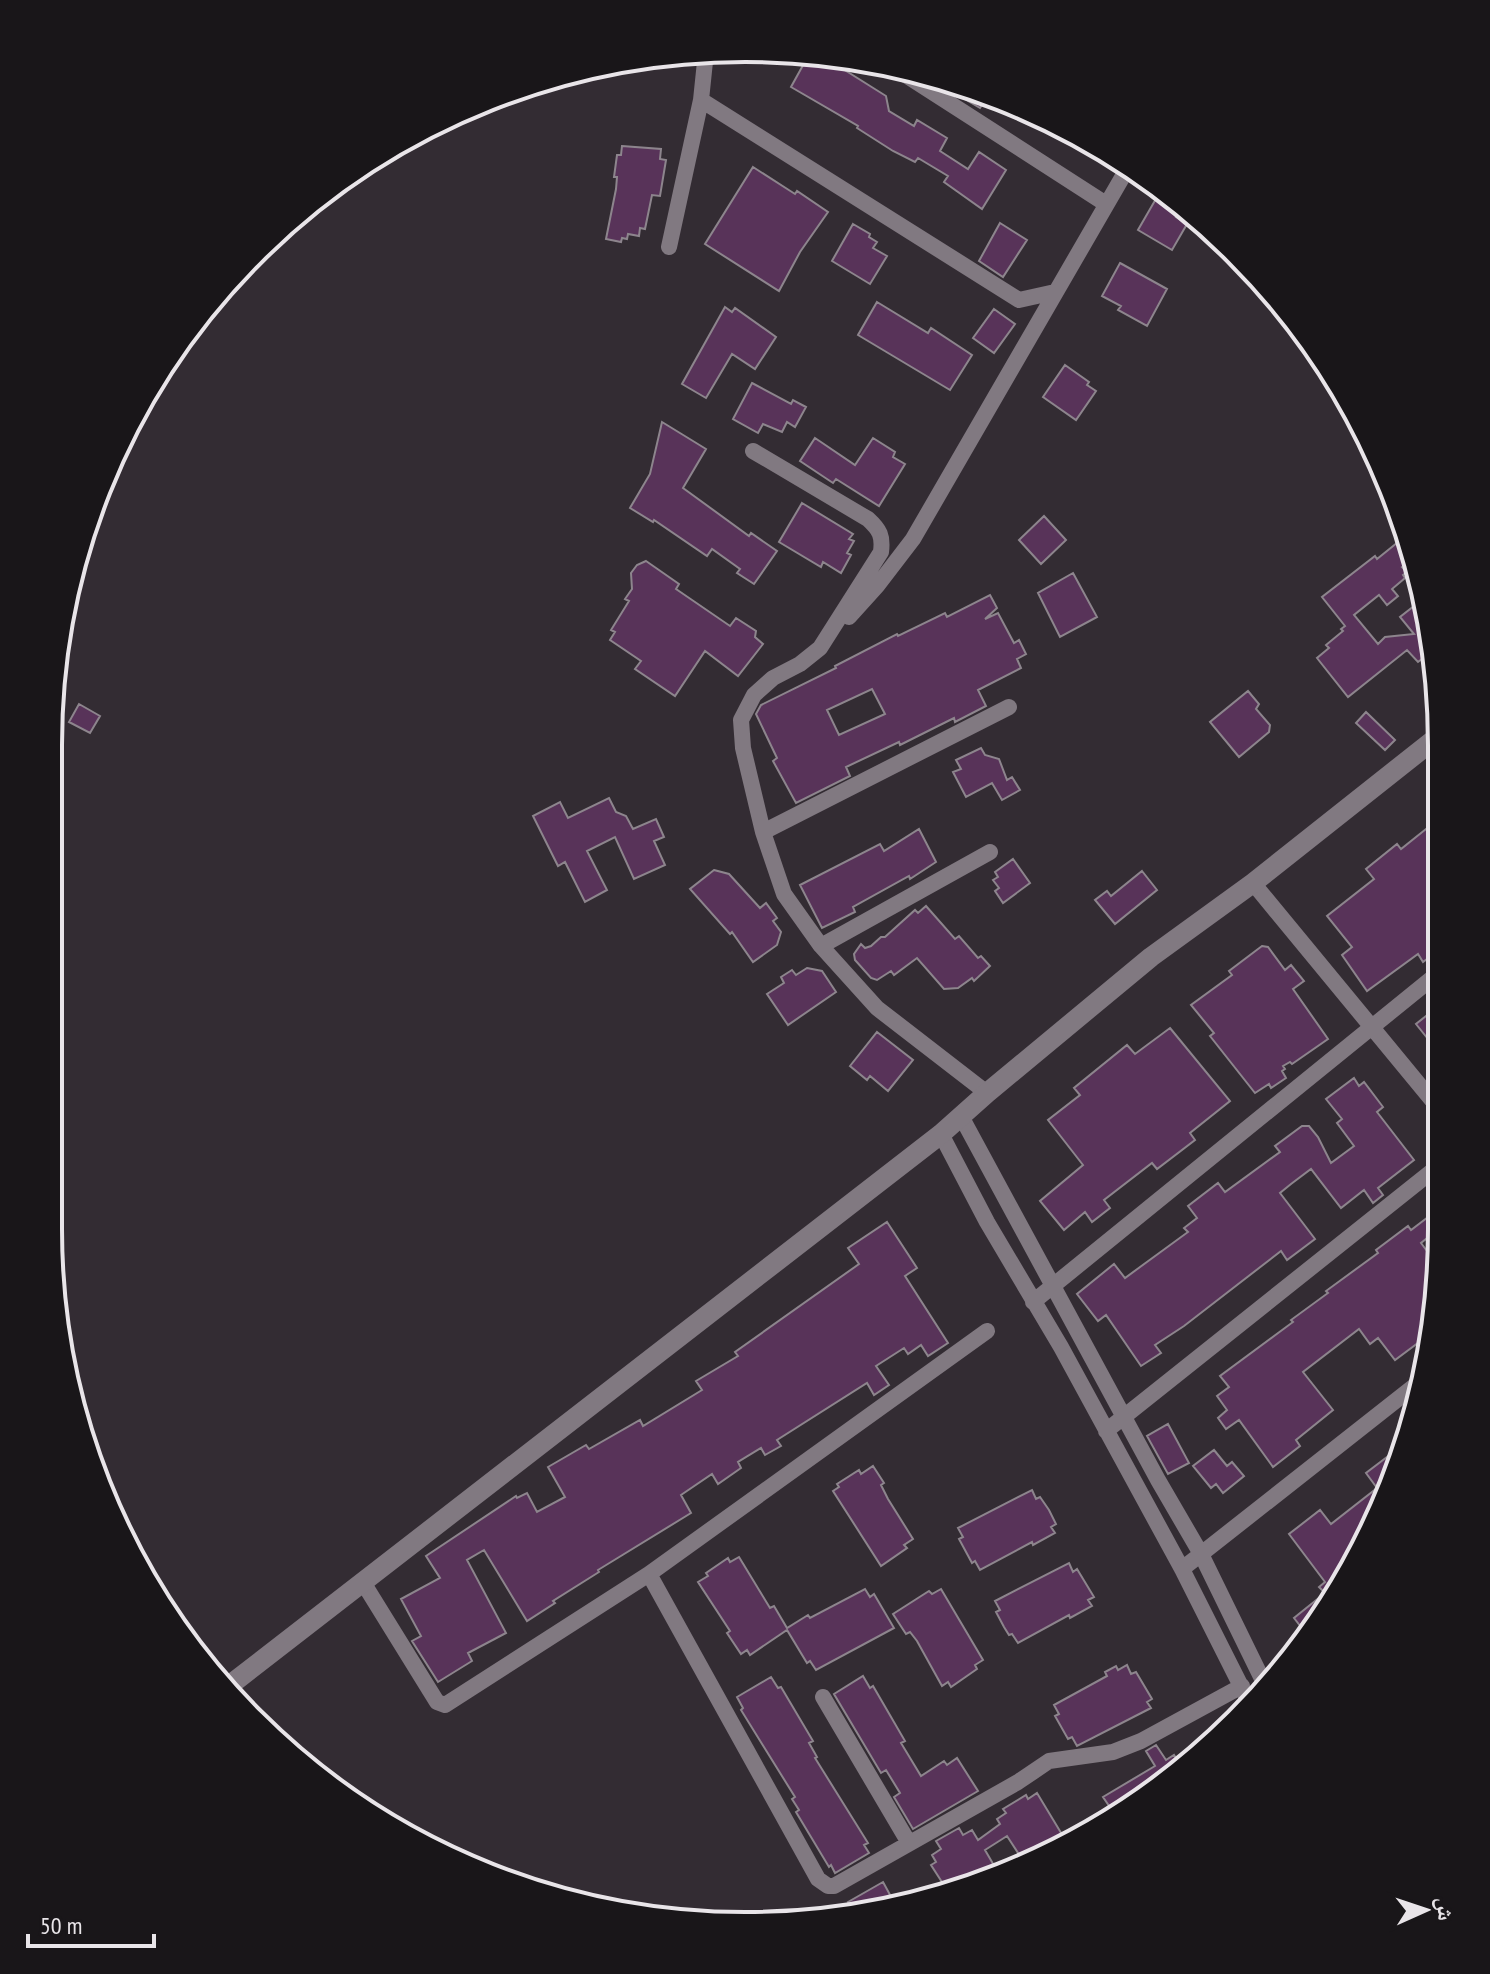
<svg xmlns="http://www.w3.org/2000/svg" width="1490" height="1974" viewBox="0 0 1490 1974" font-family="'PT Sans Narrow','Noto Naskh Arabic',sans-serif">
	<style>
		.building { fill: #583359; stroke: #8d858d; stroke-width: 2; fill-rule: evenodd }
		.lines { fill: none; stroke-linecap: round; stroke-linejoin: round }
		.minor { stroke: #817981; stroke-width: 16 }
		.tertiary { stroke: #817981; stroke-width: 20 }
		.rim { fill: none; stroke: #e9e5e9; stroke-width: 4 }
	</style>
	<rect width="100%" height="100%" fill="#332c33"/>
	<path class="building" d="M807 58 827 59 886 96 889 111 914 126 917 120 947 138 940 151 968 169 979 152 1006 170 982 209 944 182 948 176 918 158 915 162 893 151 857 128 858 126 791 87Z
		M943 80 976 90 989 94 980 108 941 85Z
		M622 146 661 149 660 159 666 160 660 196 652 195 645 229 640 228 639 236 628 234 627 239 622 238 621 242 606 239 616 189 617 177H614L617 155H621Z
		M753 167 795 194 797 191 828 212 800 252 779 291 705 244Z
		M1157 197 1180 210 1176 217 1187 224 1172 250 1138 230Z
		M1000 223 1027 240 1003 277 979 261Z
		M853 224 870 234 869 237 877 242 873 248 887 256 870 284 832 261Z
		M1120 263 1167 289 1147 326 1118 310 1121 306 1102 296Z
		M877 302 928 333 931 328 972 355 950 390 858 335Z
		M725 307 732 312 735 308 776 337 755 369 732 354 706 398 682 384Z
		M994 309 1015 324 994 353 973 338Z
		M1065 365 1089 382 1087 385 1096 391 1076 420 1043 397Z
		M752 383 791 404 793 400 806 407 795 427 787 422 782 432 763 424 758 433 733 419Z
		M662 422 706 449 683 488 749 536 751 533 777 551 754 584 737 573 740 569 712 549 707 556 654 520 653 522 630 508 650 474Z
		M815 438 855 465 873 438 895 452 893 457 905 464 879 506 836 479 833 483 800 461Z
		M802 503 853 534 849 539 854 541 847 553 851 555 841 573 823 562 821 567 779 542Z
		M1044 516 1066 540 1041 564 1019 540Z
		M1408 534 1414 558 1402 567 1407 572 1403 575 1405 578 1392 589 1398 596 1387 605 1379 595 1354 615 1378 644 1385 637 1414 634 1400 617 1423 599 1435 649 1418 662 1407 650 1348 697 1317 658 1329 648 1326 645 1343 631 1341 629 1345 626 1322 597 1375 556 1377 559Z
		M646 561 679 584 676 589 730 626 736 618 756 631 755 637 763 644 738 676 705 651 675 696 635 669 641 661 610 640 615 632 611 630 629 601 625 599 632 589 631 573 637 565Z
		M1073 573 1097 617 1060 637 1038 593Z
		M990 595 997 608 985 619 998 613 1014 643 1019 640 1026 654 1017 659 1021 668 978 690 986 706 955 722 954 718 900 745 899 742 846 767 850 776 796 803 773 761 777 758 756 714 761 705 836 668 835 666 897 634 898 636 945 613 947 617ZM872 689 885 714 839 735 827 710Z
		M1248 691 1259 704 1256 709 1270 725 1269 732 1239 757 1210 722Z
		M79 704 100 716 90 733 69 722Z
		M1366 712 1395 740 1385 750 1356 723Z
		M981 748 985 755 999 759 1007 780 1012 777 1020 790 1002 800 992 783 966 797 953 772 961 769 956 760Z
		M609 798 616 812 626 816 633 829 656 819 664 837 654 841 665 865 634 879 615 837 587 851 607 890 585 902 565 862 558 866 533 816 560 802 568 818Z
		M1436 821V952L1423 962 1418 954 1367 991 1342 955 1352 947 1327 916 1374 879 1366 869 1397 844 1401 849Z
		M919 829 936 862 910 879 909 876 853 907 855 912 822 928 800 885 880 844 884 851Z
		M1013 859 1030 883 1003 903 995 891 999 888 993 880 998 877 995 872Z
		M714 870 729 874 760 908 766 903 777 918 773 921 781 932 777 945 753 962 732 932 730 934 690 889Z
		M1142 871 1157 890 1115 924 1095 900 1107 891 1111 896Z
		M926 906 955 939 959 936 978 958 981 956 990 966 974 981 972 978 958 988 944 989 917 958 894 975 891 971 877 980 871 978 855 960 854 954 861 944 865 948 871 946 881 937H885L915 910 918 913Z
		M1262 946 1268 947 1285 970 1291 965 1304 981 1293 989 1328 1039 1292 1064 1290 1062 1283 1066 1285 1069 1282 1071 1286 1078 1271 1088 1269 1084 1255 1093 1210 1036 1214 1033 1191 1005 1232 975 1229 971Z
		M807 968 822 971 836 992 788 1025 767 994 784 983 781 977 792 970 796 975Z
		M1436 1008V1049L1416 1024Z
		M1170 1028 1230 1101 1190 1133 1195 1140 1157 1169 1152 1163 1104 1200 1110 1208 1092 1222 1085 1212 1064 1230 1040 1201 1083 1165 1048 1120 1080 1095 1074 1088 1127 1045 1135 1054Z
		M877 1032 913 1060 888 1091 870 1076 867 1080 850 1066Z
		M1354 1078 1359 1086 1364 1082 1383 1107 1377 1112 1414 1160 1378 1188 1383 1195 1373 1203 1364 1190 1341 1208 1311 1169 1291 1184 1280 1193 1315 1239 1287 1260 1281 1251 1184 1326 1155 1345 1161 1353 1141 1366 1106 1315 1098 1321 1077 1294 1114 1264 1125 1278 1188 1232 1184 1228 1197 1218 1188 1206 1218 1183 1225 1192 1280 1152 1275 1146 1302 1126H1309L1318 1137 1331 1163 1354 1146 1337 1123 1342 1119 1326 1099Z
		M1436 1211V1231L1421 1243 1436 1263V1320L1434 1331 1395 1360 1378 1338 1370 1344 1359 1329 1303 1372 1333 1410 1296 1440 1300 1446 1273 1467 1239 1420 1226 1429 1218 1418 1227 1410 1217 1396 1229 1387 1220 1376 1293 1322 1291 1320 1328 1293 1326 1291 1378 1253 1376 1250 1408 1226 1411 1230Z
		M887 1222 917 1268 905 1276 948 1343 928 1356 921 1345 908 1354 904 1348 876 1366 889 1385 874 1395 867 1383 777 1440 781 1446 765 1455 761 1448 738 1462 741 1468 718 1484 712 1474 681 1495 691 1513 598 1570 599 1572 553 1601 555 1603 527 1621 484 1550 467 1560 506 1633 468 1653 472 1661 438 1682 412 1641 421 1636 401 1599 440 1578 426 1556 516 1496 517 1498 527 1493 537 1512 565 1497 548 1467 586 1445 589 1449 640 1420 643 1426 702 1390 696 1381 738 1356 735 1352 859 1264 848 1248Z
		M1168 1424 1189 1463 1168 1474 1147 1436Z
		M1408 1441 1405 1453 1325 1616 1308 1636 1294 1618 1325 1593 1319 1587 1325 1582 1289 1534 1320 1510 1331 1524 1377 1488 1366 1473Z
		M1214 1450 1227 1466 1232 1462 1244 1476 1223 1493 1216 1484 1211 1488 1193 1466Z
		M873 1466 884 1483 881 1485 888 1499 913 1539 904 1545 907 1548 881 1566 833 1491 839 1487 837 1484 859 1470 861 1474Z
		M1032 1490 1036 1499 1040 1497 1049 1510 1056 1524 1051 1527 1055 1533 1033 1545 1032 1542 980 1570 975 1561 972 1563 959 1539 963 1537 958 1528Z
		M739 1557 770 1608 774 1606 787 1628 808 1615 810 1618 865 1589 870 1597 874 1594 894 1628 816 1670 810 1661 807 1663 787 1630 750 1655 747 1650 741 1654 727 1633 730 1631 698 1582 708 1576 706 1573 728 1558 730 1562Z
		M1069 1563 1073 1572 1077 1569 1094 1597 1088 1600 1092 1606 1070 1618 1069 1615 1018 1643 1012 1634 1009 1635 1004 1627 996 1612 1000 1610 995 1601Z
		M941 1589 983 1660 975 1665 977 1669 951 1687 948 1682 942 1686 917 1641 910 1632 906 1634 893 1614 929 1591 932 1594Z
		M1127 1665 1131 1674 1136 1672 1152 1699 1147 1702 1151 1708 1077 1746 1072 1737 1068 1739 1055 1716 1059 1714 1054 1705 1107 1676 1105 1672 1116 1666 1118 1670Z
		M863 1676 870 1688 873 1686 905 1741 901 1743 921 1776 944 1761 947 1765 957 1758 978 1791 913 1829 894 1797 900 1793 886 1770 881 1773 834 1694Z
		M771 1677 778 1688 781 1687 813 1741 809 1743 817 1757 815 1758 868 1843 864 1845 869 1853 835 1873 831 1865 829 1867 796 1812 799 1810 792 1799 795 1797 741 1710 743 1708 737 1697Z
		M1156 1745 1166 1760 1174 1755 1182 1768 1133 1808 1116 1816 1103 1797 1155 1766 1146 1751Z
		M1037 1793 1066 1841 1024 1862 1007 1836 985 1850 999 1874 969 1889 949 1893 931 1865 936 1862 932 1855 941 1849 936 1841 959 1828 963 1835 972 1830 978 1840 1000 1824 997 1819 1006 1813 1003 1809 1026 1795 1028 1799Z
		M883 1882 895 1904 854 1912 848 1902Z"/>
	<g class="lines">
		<path class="minor" d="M887 63 1106 204
			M701 100 1019 300 1055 292
			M669 247 701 100 706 52
			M753 451 868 519C880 530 883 536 881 552L820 648 800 664 773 678 754 695 741 720 743 748 763 832 784 894 821 946 877 1008 987 1093
			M849 617 877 586 913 539 1130 164
			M763 832 1009 707
			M1253 883 1436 1105
			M821 946 990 852
			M962 1118 1158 1480 1201 1554 1266 1687
			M941 1134 987 1222 1061 1347 1182 1569 1251 1706
			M1033 1302 1436 975
			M1106 1431 1436 1168
			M1182 1569 1422 1380
			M649 1574 818 1879 828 1886H834L1018 1782 1049 1761 1113 1752 1141 1741 1242 1686
			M364 1584 437 1702 445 1705 649 1574 987 1331
			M823 1697 909 1843"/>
		<path class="tertiary" d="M230 1685 941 1134 987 1093 1151 957 1253 883 1436 738"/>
	</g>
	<path d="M0 0H1490V1974H0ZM745 62H745A683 683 0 0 1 1428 745V1229A683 683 0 0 1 745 1912H745A683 683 0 0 1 62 1229V745A683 683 0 0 1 745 62Z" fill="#191619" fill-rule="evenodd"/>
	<path class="rim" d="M745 62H745A683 683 0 0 1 1428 745V1229A683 683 0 0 1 745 1912H745A683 683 0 0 1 62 1229V745A683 683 0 0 1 745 62Z"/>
	<g transform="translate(1426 1910) rotate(87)" stroke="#191619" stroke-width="6" paint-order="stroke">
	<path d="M0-6L14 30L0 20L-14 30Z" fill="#e9e5e9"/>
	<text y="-12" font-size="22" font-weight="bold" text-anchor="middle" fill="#e9e5e9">ش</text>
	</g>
	<path d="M28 1934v12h126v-12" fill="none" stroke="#e9e5e9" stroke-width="4"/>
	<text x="40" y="1934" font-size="24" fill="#e9e5e9" stroke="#191619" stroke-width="6" paint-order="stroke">50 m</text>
</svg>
